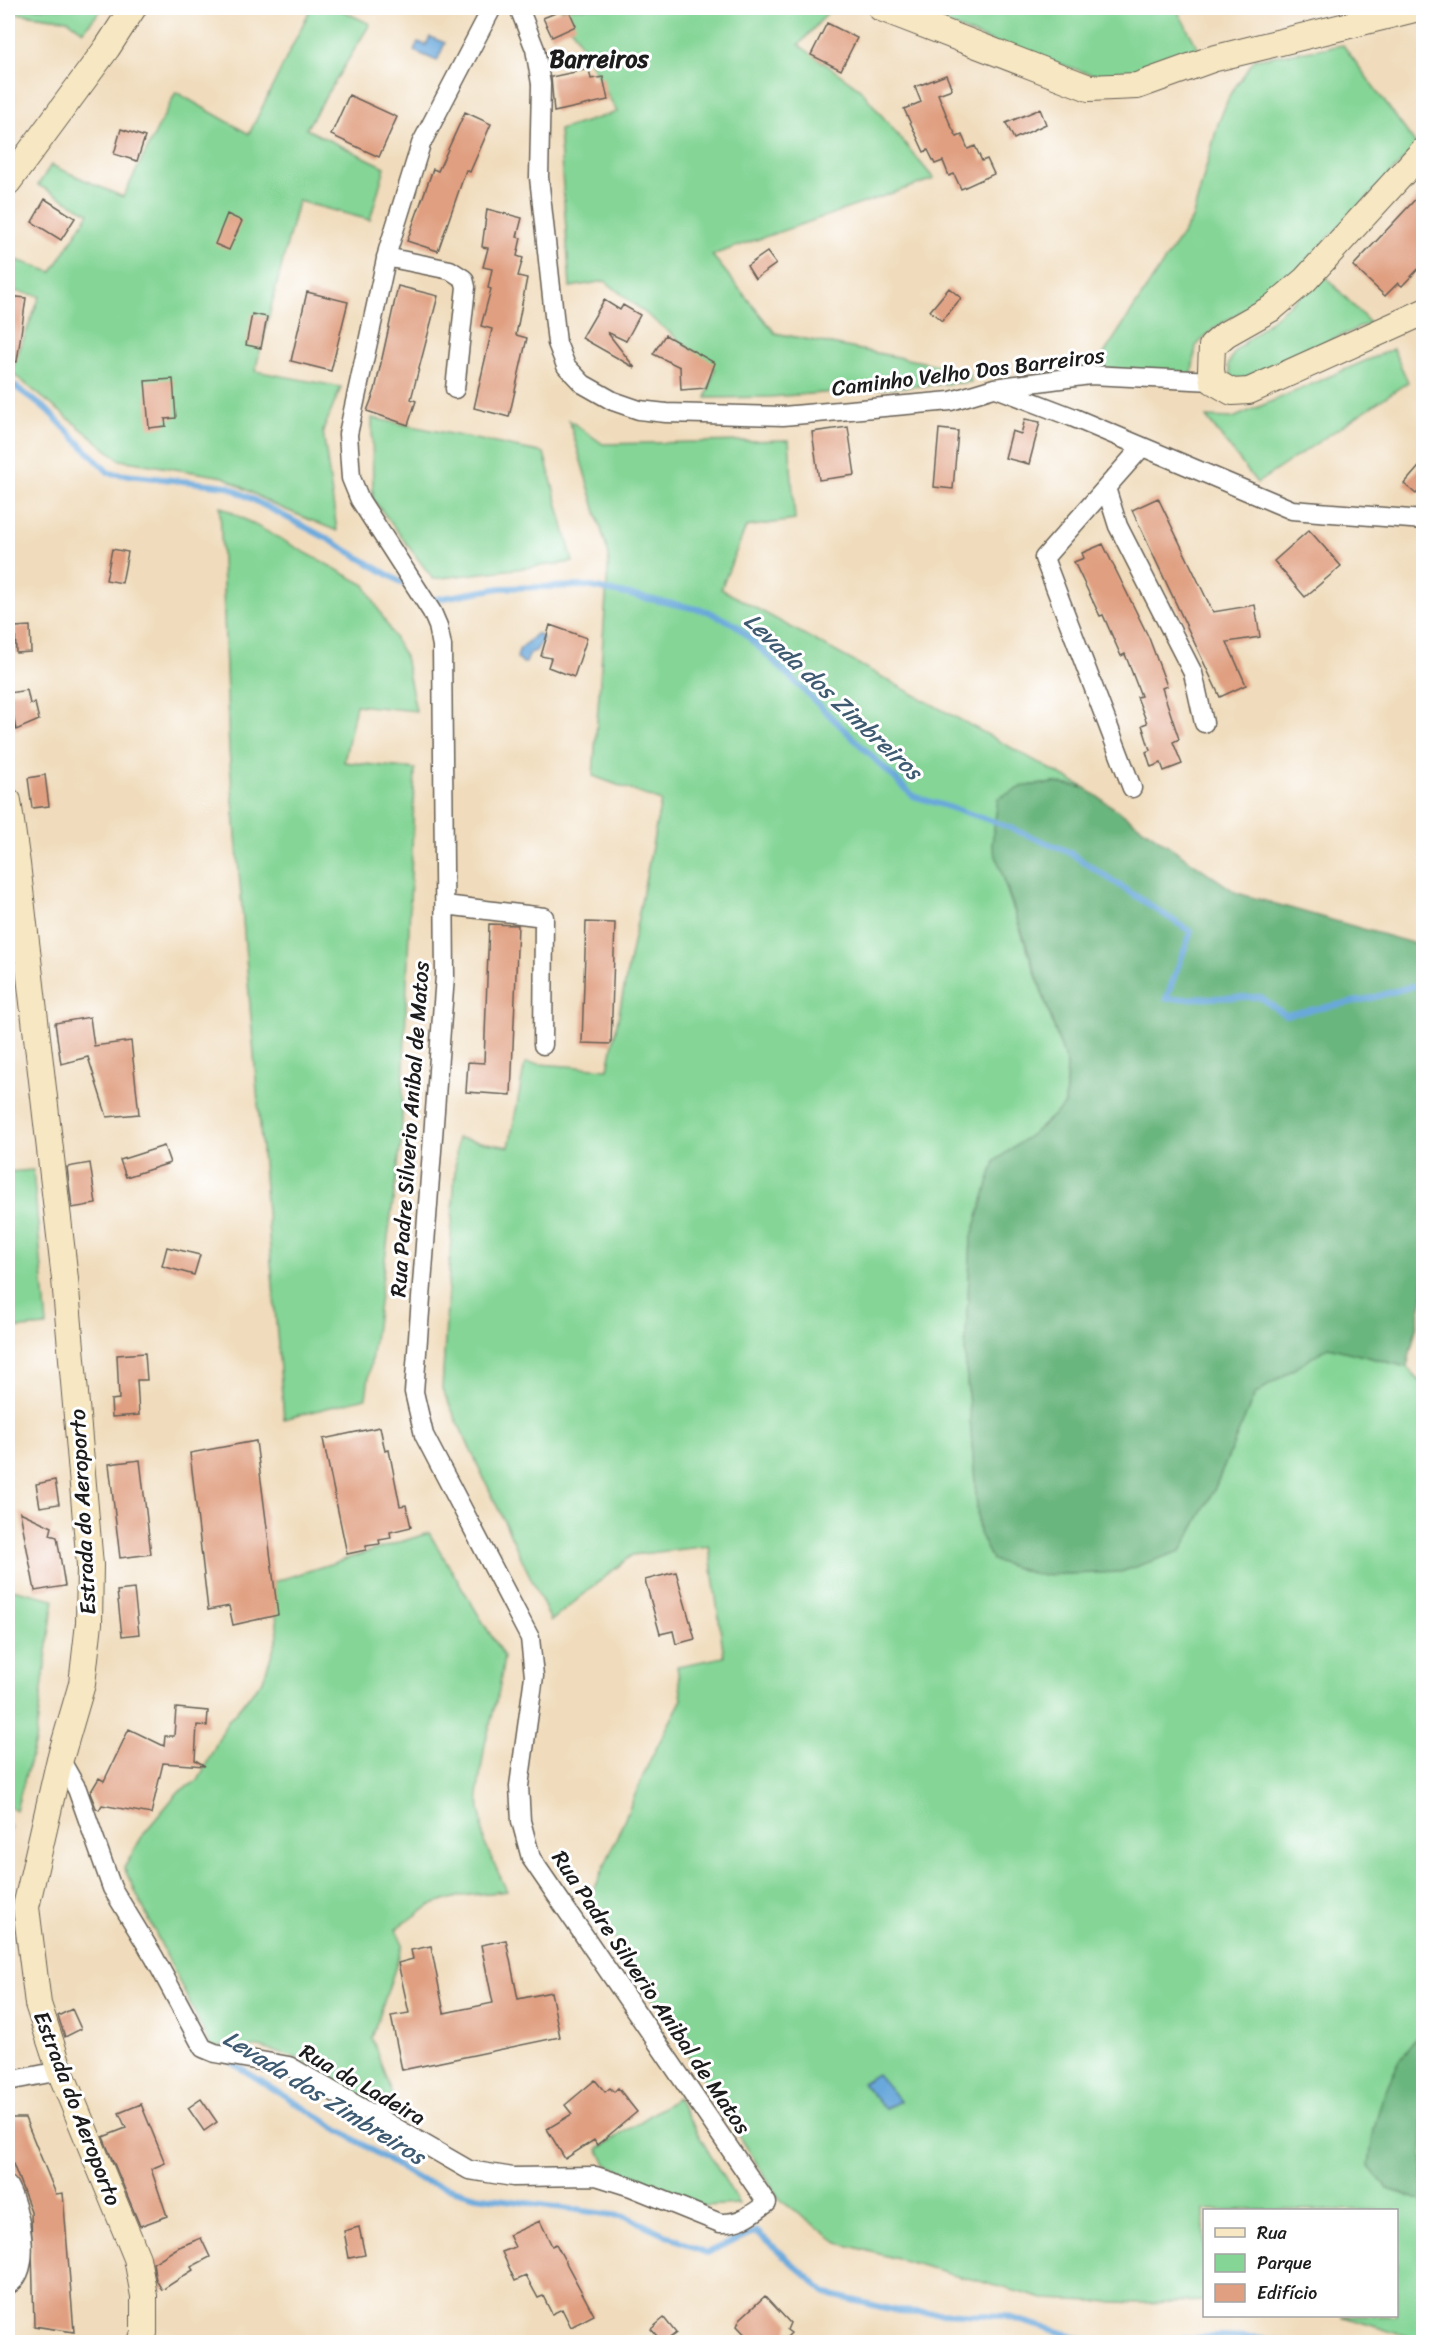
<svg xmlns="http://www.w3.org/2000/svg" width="1431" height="2350" viewBox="0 0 1431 2350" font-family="Sriracha,sans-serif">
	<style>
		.green { fill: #84d596; stroke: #507859; stroke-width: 1.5 }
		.forest { fill: #6bb67f; stroke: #44694e; stroke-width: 1.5 }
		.water { fill: #69a8db; stroke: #42627c; stroke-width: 1.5 }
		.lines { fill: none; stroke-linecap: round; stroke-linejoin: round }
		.stream { stroke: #69a8db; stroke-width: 6 }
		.building { fill: #e09f80 }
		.street-casing { stroke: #665f54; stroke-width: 21 }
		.secondary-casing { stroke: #665f54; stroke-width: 28 }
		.street { stroke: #fff; stroke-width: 18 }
		.secondary { stroke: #f7e8c3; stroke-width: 26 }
		.labels { text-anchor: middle; stroke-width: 6; stroke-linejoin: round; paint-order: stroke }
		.street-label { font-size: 22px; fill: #1c1c1c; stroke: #fff }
		.neighbourhood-label { font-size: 24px; font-weight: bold; fill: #1c1c1c; stroke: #fff }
		.water-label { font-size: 24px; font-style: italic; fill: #3f5b72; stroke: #fff }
	</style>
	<rect width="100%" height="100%" fill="#fff"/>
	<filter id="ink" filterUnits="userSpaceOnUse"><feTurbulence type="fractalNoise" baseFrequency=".0167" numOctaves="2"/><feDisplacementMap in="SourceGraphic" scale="12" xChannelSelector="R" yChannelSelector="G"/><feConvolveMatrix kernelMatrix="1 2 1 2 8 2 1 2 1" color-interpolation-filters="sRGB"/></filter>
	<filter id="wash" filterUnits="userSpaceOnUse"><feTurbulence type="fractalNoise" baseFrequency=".008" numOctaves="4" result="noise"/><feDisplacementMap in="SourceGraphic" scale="24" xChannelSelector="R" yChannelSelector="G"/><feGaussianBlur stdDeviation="1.35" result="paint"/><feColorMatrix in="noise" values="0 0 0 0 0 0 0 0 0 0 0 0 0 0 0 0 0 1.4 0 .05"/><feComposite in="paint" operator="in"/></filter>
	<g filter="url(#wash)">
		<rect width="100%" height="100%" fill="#f0dcbc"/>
		<path class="green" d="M8 8H103L83 31 68 20 8 12Z
			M311 8H337L370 24 306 129 385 167 370 220 298 201 255 371 341 387 323 431 337 531 272 504 224 477 120 460 11 372 40 296 8 290V257L52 272 89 213 38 185 51 165 123 197 176 92 249 134Z
			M561 8H826L830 10 799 45 860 89 934 179 712 255 775 333 968 371 971 382 770 397 706 398 715 369 605 281 570 287 559 130 617 112Z
			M909 8H1176L1199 50 1113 81 1002 46Z
			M1343 45 1417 146 1282 286 1212 330 1196 346 1191 380 1090 375 1192 219 1218 124 1230 94 1255 59Z
			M1324 275 1370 323 1242 379 1232 378 1228 365 1235 351Z
			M1393 349 1408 382 1257 483 1206 417 1233 418Z
			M372 418 544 453 573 562 433 579 373 499Z
			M569 420 603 444 789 440 795 520 746 527 721 589 1085 788 1055 783 1024 786 1004 882 1067 1065 1065 1105 1037 1130 971 1240 965 1354 979 1533 1181 1551 1214 1490 1255 1393 1328 1346 1407 1367 1423 1385V2342L1342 2316H1396V2210H1204V2301L1141 2303 1044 2299 839 2243 780 2200 590 1900 650 1760 682 1699 677 1666 724 1657 709 1546 632 1555 551 1621 442 1389 457 1138 509 1147 525 1063 608 1069 661 801 593 776 609 556Z
			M220 506 365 585 405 657 416 711 356 705 344 762 415 769 401 1143 366 1398 284 1419 229 751Z
			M33 1170 47 1326 8 1329V1172Z
			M429 1533 504 1657 499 1690 485 1744 478 1790 484 1842 507 1891 461 1896 431 1905 396 1929 403 1944 372 2038 392 2095 407 2123 299 2059 259 2047H211L124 1868 144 1833 179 1791 198 1781 227 1722 263 1680 278 1636 273 1582Z
			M8 1588 54 1599 35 1742 16 1810 8 1806Z
			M677 2098 739 2204 703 2206 606 2164 598 2149Z"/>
		<path class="forest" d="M1055 783 1085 788 1237 893 1423 946 1424 1294 1407 1367 1328 1347 1255 1394 1214 1490 1181 1551 1121 1572 1072 1574 1037 1575 992 1560 979 1533 965 1354 971 1240 995 1161 1037 1130 1065 1105 1067 1065 992 844 998 798 1024 786Z
			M1423 2030V2201L1389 2190 1369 2167C1372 2118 1389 2067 1423 2030Z"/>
		<path class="water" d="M430 37 445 43 437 61 414 51 418 42 426 45Z
			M536 634H540L543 639 536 651 530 653 526 663H523L517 658 519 650Z
			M877 2074 900 2101 885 2109 862 2083Z"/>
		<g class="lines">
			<path class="stream" d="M8 381 47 410 109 473 227 486 326 538 409 587
				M428 598 431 600 500 588 587 586 707 611 736 625 913 796 990 820 1067 851 1191 932 1166 999 1260 997 1285 1015 1368 999 1424 983
				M8 1827V1828
				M229 2061 418 2179 476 2196 627 2217 706 2253 756 2231 827 2294 898 2311 1004 2316 1094 2342
				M1163 2342C1199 2335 1250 2336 1286 2342"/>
		</g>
		<g id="blocks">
			<path class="building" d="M568 8 576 26 552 37 543 18Z
				M827 23 857 38 841 70 811 55Z
				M589 69 591 79 603 77 608 100 554 112 551 77Z
				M946 75 952 89 938 94 950 124 957 137 962 135 968 149 975 146 982 161 987 159 994 174 961 189 954 174 949 176 943 161 935 164 928 150 924 152 904 109 921 102 915 87Z
				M349 95 397 117 379 157 331 135Z
				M1040 109 1046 124 1014 139 1006 123Z
				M465 112 491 124 470 172 466 170 438 251 407 241 433 169 438 171Z
				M121 129 145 137 137 161 114 154Z
				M1424 190V263L1402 286 1398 283 1385 296 1353 266Z
				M45 199 75 218 61 240 32 222Z
				M487 209 522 218 517 237 521 238 517 256 523 258 518 276 527 278 516 335 527 338 509 417 474 408 492 329 481 326 491 289 488 288 492 269 483 267 488 248 482 247Z
				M227 214 242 221 229 250 215 244Z
				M767 252 776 264 755 279 747 266Z
				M398 286 438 296 411 399 416 401 408 425 367 411 375 390Z
				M949 288 961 298 942 321 930 311Z
				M307 292 348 302 331 371 291 361Z
				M8 296 26 298 17 362 8 361Z
				M604 300 620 310 623 305 640 315 626 341 607 332 635 368 582 338Z
				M252 314 267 317 261 348 246 345Z
				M665 335 715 363 706 388 681 390 680 367 653 354Z
				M173 379 176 418 165 419 166 426 149 428 145 381Z
				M1025 419 1040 422 1029 464 1005 458 1012 431 1021 434Z
				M848 427 855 475 819 480 812 432Z
				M939 429 958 431 953 489 934 487Z
				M1424 461V485L1416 494 1404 484Z
				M1158 498 1213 612 1255 605 1260 637 1227 642 1246 685 1220 697 1132 510Z
				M1309 530 1341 566 1305 597 1274 561Z
				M1103 544 1149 638 1167 686 1162 688 1179 739 1173 742 1182 764 1164 771 1161 763 1151 767 1146 752 1150 750 1142 725 1147 723 1137 697 1141 696 1125 654 1121 656 1103 615 1100 616 1074 562 1084 558 1082 553Z
				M112 549 128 552 122 583 106 580Z
				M550 625 587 638 574 677 548 667 551 658 541 656Z
				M30 626 31 652 16 653 15 627Z
				M27 690 30 704 35 703 39 720 16 730 9 693Z
				M45 775 49 806 32 808 28 778Z
				M586 922 615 923 611 1044 582 1043Z
				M489 924 518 925 511 1095 466 1092 468 1062 484 1063Z
				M90 1017 94 1046 131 1041 139 1114 107 1117 88 1057 61 1064 55 1023Z
				M164 1146 170 1163 126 1177 120 1160Z
				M90 1163 96 1204 72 1208 67 1167Z
				M167 1247 200 1255 194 1275 162 1266Z
				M145 1353 147 1380H137L139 1415 112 1417 111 1400 119 1399 117 1355Z
				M380 1427 385 1451 389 1450 400 1506 406 1505 411 1527 390 1532 391 1538 379 1540 380 1544 366 1546V1550L347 1554 323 1439Z
				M256 1441 278 1615 233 1625 229 1606 208 1610 190 1453Z
				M140 1460 151 1554 120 1558 109 1464Z
				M55 1480 59 1504 40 1507 36 1484Z
				M20 1512 52 1527 50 1535 57 1537 65 1586 35 1591Z
				M676 1572 695 1639 676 1644 673 1631 660 1634 645 1580Z
				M134 1589 139 1634 122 1636 117 1591Z
				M176 1708 208 1711 207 1726 197 1725 195 1760 205 1766 163 1763 151 1814 102 1805 99 1810 96 1808 90 1793 99 1778 104 1781 129 1729 164 1746 165 1736H174Z
				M506 1940 518 1999 551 1992 560 2037 402 2070 391 2016 409 2013 398 1963 413 1959 411 1950 431 1946 444 2013 493 2003 481 1945Z
				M72 2009 81 2029 65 2037 58 2016Z
				M595 2080 605 2092 610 2088 614 2092 618 2088 637 2112 597 2145 594 2140 565 2159 547 2129 572 2114 565 2105Z
				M201 2099 217 2122 204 2131 188 2108Z
				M141 2104 165 2163 151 2169 167 2216 140 2226 103 2137 126 2128 119 2113Z
				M8 2118H25L56 2194 63 2193 74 2332 34 2326 31 2211 8 2151Z
				M540 2221 552 2246 556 2244 594 2315 571 2327 562 2309 552 2314 543 2296 538 2298 526 2276 515 2281 502 2252 515 2247 509 2235Z
				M359 2227 365 2255 349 2258 344 2231Z
				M201 2238 210 2257 191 2267 193 2270 162 2290 156 2280 153 2263 179 2247Z
				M765 2296 790 2323 787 2330 791 2333 781 2343H753L737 2326 740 2319Z
				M664 2318 676 2333 663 2343 651 2329Z"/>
		</g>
	</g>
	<g filter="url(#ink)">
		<use href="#blocks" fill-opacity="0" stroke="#665f54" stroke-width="1.5"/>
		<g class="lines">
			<g class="street-casing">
				<path id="street" d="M519 8 535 49 541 84 539 177 557 343 566 366 583 384 613 401 639 410 666 413 783 416 951 401 994 388 1090 375 1213 381
					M386 257 450 270 464 279 466 287 455 389
					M999 389 1072 417 1292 510 1424 520
					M1106 488 1118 526 1193 673 1204 723
					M1132 788 1044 558 1142 447
					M445 905 544 917 543 1045
					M60 1759 77 1789 112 1888 154 1957 203 2048 215 2053 289 2066 469 2170 513 2177 596 2176 631 2187 720 2223C740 2224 751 2215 767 2203L531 1858 521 1821 519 1786 534 1676 530 1638 424 1435 414 1392 445 976 442 646 438 626 432 612 360 500 351 478 348 434 388 250 421 144 492 8
					M8 2081 60 2071
					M8 2186C20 2208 34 2271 8 2285"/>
			</g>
			<g class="secondary-casing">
				<path id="secondary" d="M881 8 1089 88 1137 86 1212 59 1419 8
					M1424 150 1305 280 1272 308 1226 334 1212 346 1211 370 1213 381 1232 392 1249 391 1424 312
					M8 182 107 48 133 8
					M8 801 17 864 65 1279 90 1565 89 1623 82 1684 60 1759 26 1907 38 2004 60 2071 137 2258 144 2296V2333L141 2342"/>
			</g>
			<use href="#street" class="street"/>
			<use href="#secondary" class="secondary"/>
		</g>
	</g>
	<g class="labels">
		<g class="street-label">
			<text transform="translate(968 371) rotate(-7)" y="8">Caminho Velho Dos Barreiros</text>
			<text transform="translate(409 1129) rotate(-86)" y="8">Rua Padre Silverio Anibal de Matos</text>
			<text transform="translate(82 1512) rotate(-93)" y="8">Estrada do Aeroporto</text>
			<text transform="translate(652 1992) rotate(56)" y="8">Rua Padre Silverio Anibal de Matos</text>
			<text transform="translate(363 2084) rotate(30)" y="8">Rua da Ladeira</text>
			<text transform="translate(78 2108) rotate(69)" y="8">Estrada do Aeroporto</text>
		</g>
		<g class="neighbourhood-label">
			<text x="599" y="67">Barreiros</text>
		</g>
		<g class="water-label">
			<text transform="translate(833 696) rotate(43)" y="8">Levada dos Zimbreiros</text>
			<text transform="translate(324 2097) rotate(32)" y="8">Levada dos Zimbreiros</text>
		</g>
	</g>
	<rect width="1431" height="2350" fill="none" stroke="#fff" stroke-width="30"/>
	<rect x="1203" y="2209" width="195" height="108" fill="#ffffff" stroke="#a4a4a4" stroke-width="1.5"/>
	<rect x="1215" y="2228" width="30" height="9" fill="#f7e8c3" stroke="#a4a4a4" stroke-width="1.5"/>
	<text x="1257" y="2239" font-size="18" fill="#1c1c1c">Rua</text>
	<rect x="1215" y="2254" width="30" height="18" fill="#84d596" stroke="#a4a4a4" stroke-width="1.5"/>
	<text x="1257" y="2269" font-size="18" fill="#1c1c1c">Parque</text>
	<rect x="1215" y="2284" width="30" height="18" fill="#e09f80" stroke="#a4a4a4" stroke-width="1.5"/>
	<text x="1257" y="2299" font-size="18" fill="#1c1c1c">Edifício</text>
</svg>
